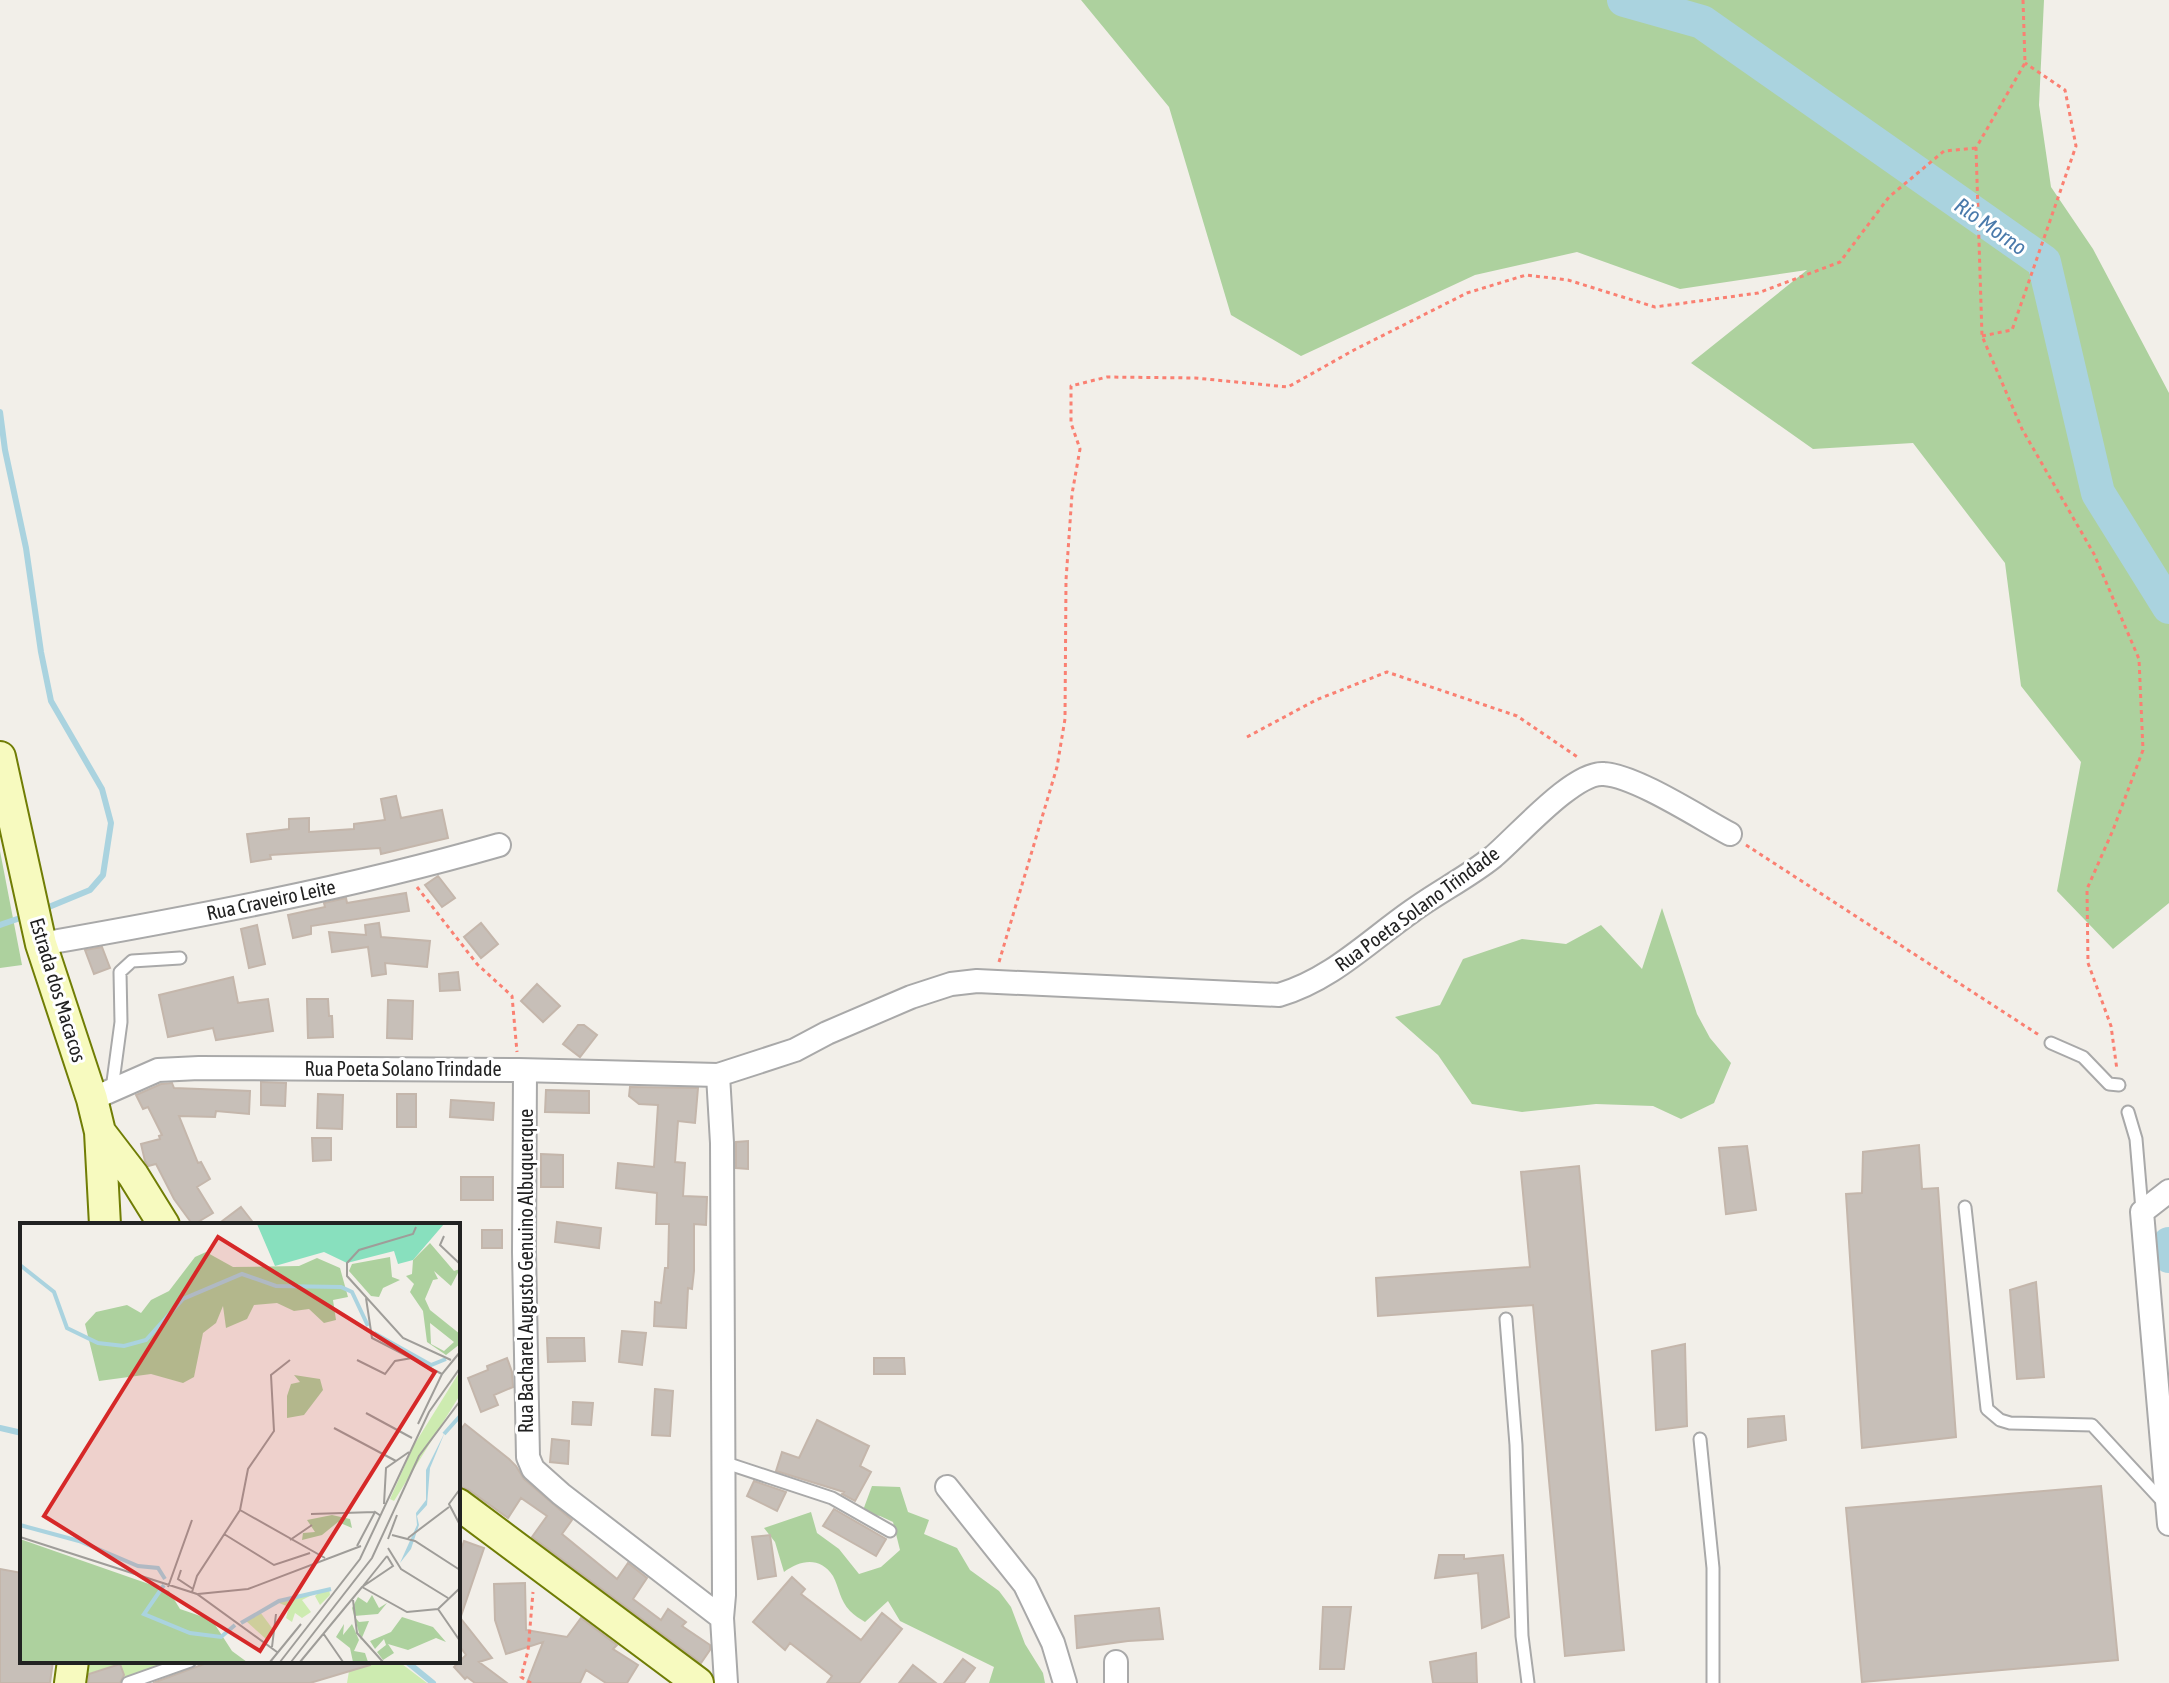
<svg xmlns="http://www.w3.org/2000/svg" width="2169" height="1683" viewBox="0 0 2169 1683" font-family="'Asap Condensed',sans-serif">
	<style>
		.grass { fill: #cdebb0 }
		.forest { fill: #add19e }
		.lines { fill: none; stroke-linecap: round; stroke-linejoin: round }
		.stream { stroke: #aad3df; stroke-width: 6 }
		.river { stroke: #aad3df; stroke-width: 34 }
		.building { fill: #c7bfb8; stroke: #c4b6ab; stroke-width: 2 }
		.lane-casing { stroke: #a9a9a9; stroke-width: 15 }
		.street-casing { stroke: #a9a9a9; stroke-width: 26 }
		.secondary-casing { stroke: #707d05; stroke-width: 34 }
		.path { stroke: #fa8072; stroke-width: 3; stroke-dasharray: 4 4; stroke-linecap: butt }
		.lane { stroke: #fff; stroke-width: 11 }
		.street { stroke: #fff; stroke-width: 22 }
		.secondary { stroke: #f7fabf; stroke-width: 30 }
		.labels { text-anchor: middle; stroke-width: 6; stroke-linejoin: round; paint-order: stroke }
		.street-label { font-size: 20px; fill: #222; stroke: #fff }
		.water-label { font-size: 22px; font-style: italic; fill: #4a7aab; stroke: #fff }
		.inset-river { fill: none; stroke: #aad3df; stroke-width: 4 }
		.inset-road { fill: none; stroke: #9f9d99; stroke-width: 2 }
		.view { fill: #d62828; fill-opacity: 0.15; stroke: #d62828; stroke-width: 4 }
		.inset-edge { fill: none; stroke: #222; stroke-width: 4 }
	</style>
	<rect width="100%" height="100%" fill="#f2efe9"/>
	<path class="grass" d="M90 1661H173L171 1667 125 1683 120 1664 87 1674Z
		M346 1661H398L427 1683H347L349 1671Z"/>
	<path class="forest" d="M1081 0H2044L2039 105 2051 187 2093 249 2169 393V903L2113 949 2057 891 2081 762 2021 686 2005 563 1913 443 1813 449 1691 363 1807 270 1680 289 1577 252 1475 275 1301 356 1231 315 1169 107Z
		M0 851 22 965 0 968Z
		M1662 908 1697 1014 1710 1038 1731 1063 1714 1103 1681 1119 1653 1106 1596 1104 1522 1112 1472 1104 1438 1055 1395 1017 1440 1005 1463 959 1522 939 1566 944 1601 925 1642 969Z
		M872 1486 900 1487 908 1512 929 1520 924 1534 957 1548 970 1570 999 1591 1011 1607 1025 1644 1043 1673 1045 1683H989L994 1667 900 1621 888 1601 865 1622C860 1619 854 1615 850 1611 840 1601 839 1587 833 1576 820 1556 800 1560 784 1572L775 1542 764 1528 811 1512 817 1533 839 1549 859 1574 881 1567 900 1550 893 1522 880 1516 862 1513Z"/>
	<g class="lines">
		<path class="stream" d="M0 412 5 450 26 548 41 652 51 701 102 789 111 823 103 875 90 890 44 909
			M0 925 26 916
			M0 1428 22 1433
			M406 1661 433 1683"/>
		<path class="river" d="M1624 0 1702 22 2044 262 2098 493 2169 607
			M2169 1244V1256"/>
	</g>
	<path class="building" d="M396 796 401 818 442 810 448 838 381 854 380 848 270 855 271 859 251 862 247 834 289 829V819L309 818V832L354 829V824L385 820 381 799Z
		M438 876 455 898 442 907 425 885Z
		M406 893 409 911 311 926V934L293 938 288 915 325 907 324 903 346 898 347 903Z
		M379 923 381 937 430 941 427 967 385 963 386 974 372 976 368 947 332 952 329 932 366 935 365 925Z
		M481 923 498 944 481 958 464 937Z
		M257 925 265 964 249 968 241 929Z
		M102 947 110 968 94 974 85 950Z
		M458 972 460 990 440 991 439 974Z
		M233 977 238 1003 268 999 273 1031 216 1040 213 1028 168 1037 159 995Z
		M537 984 560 1006 543 1022 521 1001Z
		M307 999H328L329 1016H332L333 1037 308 1038Z
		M388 1000 413 1001 412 1039 387 1038Z
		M578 1025H584L597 1035 580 1057 563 1044Z
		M261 1082 286 1083 285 1106 261 1105Z
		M172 1083 174 1088 250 1091 249 1114 216 1111 215 1117 179 1116 198 1163 201 1162 210 1179 197 1187 213 1213 193 1225 174 1199 156 1164 148 1166 145 1161 141 1144 160 1139 159 1136 162 1135 148 1107 143 1109 136 1095 161 1084Z
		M630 1087 698 1088 695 1123 678 1121 675 1162 685 1163 683 1196 707 1197 706 1225 694 1224V1271L692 1289 688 1288 686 1328 654 1326 655 1302 661 1303 665 1268H668L669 1224H656L657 1193 616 1188 618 1163 654 1167 658 1105 639 1104 629 1096Z
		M546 1090 589 1091V1113L545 1112Z
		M318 1094 343 1095 342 1129 317 1128Z
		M397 1094H416V1127H397Z
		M451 1100 494 1103 493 1120 450 1117Z
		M312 1138H331V1160L313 1161Z
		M748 1141V1169L736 1168V1142Z
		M1919 1145 1922 1189 1938 1188 1956 1437 1862 1448 1846 1194 1862 1193 1863 1152Z
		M1747 1146 1756 1210 1726 1214 1719 1148Z
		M541 1154 563 1155V1187H541Z
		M1579 1166 1624 1650 1565 1656 1533 1305 1378 1316 1376 1278 1530 1267 1521 1172Z
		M461 1177H493V1200H461Z
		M241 1207 255 1225H217Z
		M557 1222 601 1228 599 1248 555 1242Z
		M482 1230H502V1248H482Z
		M2036 1282 2044 1377 2017 1379 2010 1290Z
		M622 1331 646 1333 642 1365 619 1362Z
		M547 1338H584L585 1361 548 1362Z
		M1685 1344 1687 1426 1656 1430 1652 1351Z
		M507 1358 512 1372 513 1387 494 1395 498 1405 481 1412 468 1378 488 1370 487 1366Z
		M874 1358H904L905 1374H874Z
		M655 1389 673 1391 670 1436 652 1435Z
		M573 1402 593 1403 591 1425 572 1424Z
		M1784 1416 1786 1440 1748 1447V1419Z
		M817 1420 869 1446 860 1466 871 1472 855 1501 842 1494 844 1492 776 1471 782 1452 799 1458Z
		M465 1424 509 1459 516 1466 524 1479 572 1520 562 1534 617 1579 628 1563 647 1578 633 1599 661 1620 668 1609 686 1622 682 1626 710 1645V1650L701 1663 532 1537 547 1516 521 1498 508 1518 469 1490 458 1486V1433Z
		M552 1439 569 1441 568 1464 550 1462Z
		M754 1481 786 1492 777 1511 747 1496Z
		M2101 1486 2118 1660 1862 1682 1846 1508Z
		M834 1509 886 1539 876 1556 823 1526Z
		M770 1535 776 1576 758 1579 752 1537Z
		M464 1541 484 1548 461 1616 458 1615 492 1658 479 1662 507 1683H475L467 1677 465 1679 454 1667 466 1655 458 1644V1559Z
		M1439 1555H1464V1559L1503 1555 1509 1617 1482 1628 1478 1573 1435 1578Z
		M0 1569 22 1573V1661H53L50 1683H0Z
		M792 1577 805 1589 801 1594 861 1640 882 1613 902 1629 859 1683H827L832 1676 790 1643 785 1650 753 1622Z
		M525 1583 526 1630 567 1637 581 1618 617 1645 613 1649 638 1665 627 1683H606L586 1670 580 1683H527L543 1642 506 1654 495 1620 494 1584Z
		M1323 1607H1351L1344 1669H1320Z
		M1159 1608 1163 1639 1128 1641 1077 1648 1075 1616Z
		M1476 1653 1477 1683H1433L1430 1662Z
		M963 1659 975 1668 964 1683H944Z
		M212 1661H369L370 1665 310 1683H153Z
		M120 1664 124 1675 120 1683H88L89 1674Z
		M913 1665 936 1683H899Z"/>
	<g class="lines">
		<g class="lane-casing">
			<path id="lane" d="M2051 1043 2083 1057 2109 1084 2119 1085
				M112 1089 121 1022 120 972 132 961 180 958
				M2128 1112 2136 1139 2142 1210
				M1965 1207 1987 1409 2000 1420 2010 1423 2092 1425 2164 1503
				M1506 1319 1516 1445 1522 1636 1528 1683
				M1700 1439 1713 1568V1683
				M723 1462 832 1498 890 1531
				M128 1683 190 1661"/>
		</g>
		<g class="street-casing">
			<path id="street" d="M41 944C195 917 349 888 499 845
				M525 1071 524 1252 528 1457 533 1469 561 1494 722 1618
				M718 1075 722 1143 724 1595 722 1618 726 1683
				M92 1099 158 1070 199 1068 519 1070 718 1075 795 1050 827 1033 911 997 951 984 977 981 1279 995C1331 980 1369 941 1412 911 1438 892 1468 877 1493 857 1517 837 1574 771 1604 774 1636 776 1700 818 1730 834
				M2169 1191 2142 1212 2169 1524
				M947 1487 1025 1585 1053 1643 1065 1683
				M1116 1683V1662"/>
		</g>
		<g class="secondary-casing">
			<path id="secondary" d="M0 757 41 944 92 1099 100 1132 105 1225
				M100 1132 133 1175 164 1225
				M458 1504 698 1683
				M70 1683 73 1661"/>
		</g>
		<path class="path" d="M2023 0 2025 63 1976 148 1982 336 2022 429 2094 554 2139 659 2143 750 2113 830 2087 889 2088 963 2111 1026 2117 1070
			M1982 336 2012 330 2076 146 2065 90 2025 63
			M1247 737 1316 700 1387 672 1517 716 1579 758
			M1746 845 2039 1035
			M417 887 477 964 512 996 517 1052
			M999 962 1057 767 1065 719 1066 580 1072 494 1080 449 1071 423V386L1107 377 1195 378 1288 387 1354 350 1467 293 1526 275 1568 280 1655 307 1758 293 1840 262 1889 197 1944 151 1976 148
			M531 1683 521 1677 528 1651 533 1592"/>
		<use href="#lane" class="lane"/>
		<use href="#street" class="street"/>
		<use href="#secondary" class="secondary"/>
	</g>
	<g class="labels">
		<g class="street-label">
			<text transform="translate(271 900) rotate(-12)" y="7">Rua Craveiro Leite</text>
			<text transform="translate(1417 909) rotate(-36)" y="7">Rua Poeta Solano Trindade</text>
			<text transform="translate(58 990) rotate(73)" y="7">Estrada dos Macacos</text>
			<text x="403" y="1076">Rua Poeta Solano Trindade</text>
			<text transform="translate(526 1271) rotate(-90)" y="7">Rua Bacharel Augusto Genuino Albuquerque</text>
		</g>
		<g class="water-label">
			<text transform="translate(1991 226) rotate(35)" y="8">Rio Morno</text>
		</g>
	</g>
	<g transform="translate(20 1223)">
		<rect width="440" height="440" fill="#f2efe9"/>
		<path d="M440 148V172L374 278 370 276 394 222ZM309 365 310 372 300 382 295 373 300 368 282 377 291 389 282 395 275 390 272 399 266 395 269 384 259 380 263 377ZM240 389 252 405 246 416 225 397Z" fill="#cdebb0"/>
		<path d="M410 20 434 48 440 46 431 63 414 48 418 56 413 57 405 76 410 87 440 111V121L426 132 407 119 403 88 390 69 394 61 386 53 392 51 393 37ZM410 100 434 119 424 128 411 121ZM186 29 213 44 279 43 297 35 320 45 328 74 313 77 316 97 304 100 289 86 274 88 257 80 234 82 227 96 206 105 203 83 196 100 183 110 174 154 163 160 131 151 79 158 65 101 76 89 107 82 121 90 131 77 149 68 175 34ZM370 34 372 54 380 57 363 65 359 74 351 73 329 48 332 41ZM274 152 300 156 303 167 284 192 267 195V173L271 161 280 159ZM312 292 330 296 332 305 318 299 302 312 282 317 283 310 295 309 287 297ZM0 316 149 368 160 386 192 397 212 428 227 439H0ZM352 372 359 385 367 380 358 391 334 393 339 399 349 398 341 417 332 385 338 374 347 380ZM382 394 413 404 426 419 416 415 388 427 368 421 374 430 363 437 357 429 366 422 364 416 355 426 350 418 371 409ZM324 401 323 412 332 401 339 417 334 428 345 430 348 439H333L330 425 316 414Z" fill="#add19e" fill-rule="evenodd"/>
		<path d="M237 1H424L393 37 378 41 374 28 327 40 304 29 255 43Z" fill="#88e0be"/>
		<path d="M425 209 410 245 407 282 397 293 399 302 391 326 380 340 397 302 396 290 406 277V247Z" fill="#aad3df"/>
		<path class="inset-river" d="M0 42 34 69 47 105 78 120 104 123 126 117 163 76 222 51 256 63 321 64 332 69 348 103M354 110 411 142 426 136M424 211 440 193M0 302 59 318 118 343 138 345 145 356M144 362 124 391 170 410 201 414 215 402M221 400 259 378 311 366"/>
		<path class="inset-road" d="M396 4 393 11 339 27 327 40V53L383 115 431 137M424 13 420 22 440 41M346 75 352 115 422 151M337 137 365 151 375 138 392 135M346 190 392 215M398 201 422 151 440 129M314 205 376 238M440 266 429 281 440 302M364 281 366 245 389 229M220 287 305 335M291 291 355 289M204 311 254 342 290 330M372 312 395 318 440 347M0 314 177 371 257 429M388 315 429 284M368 316 377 292M270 317 292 302M337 323 355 289 361 293M368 325 381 346 428 375M161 347 158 356 173 366M343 363 367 333M148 364 172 297M342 364 387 389 418 386 440 365M172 369 177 353 220 287 228 246 254 208 251 152 270 137M178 371 228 366 341 323M333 377 337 410 363 439M418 386 440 418M303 410 323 439M252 424 256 391M250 439 281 401M260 439 340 336 409 189 440 145M271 439 352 335 399 233 440 178M280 439 342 364 373 343 367 333"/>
		<path class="view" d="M198 14 415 149 240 428 24 293Z"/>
		<rect width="440" height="440" class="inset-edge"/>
	</g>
</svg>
